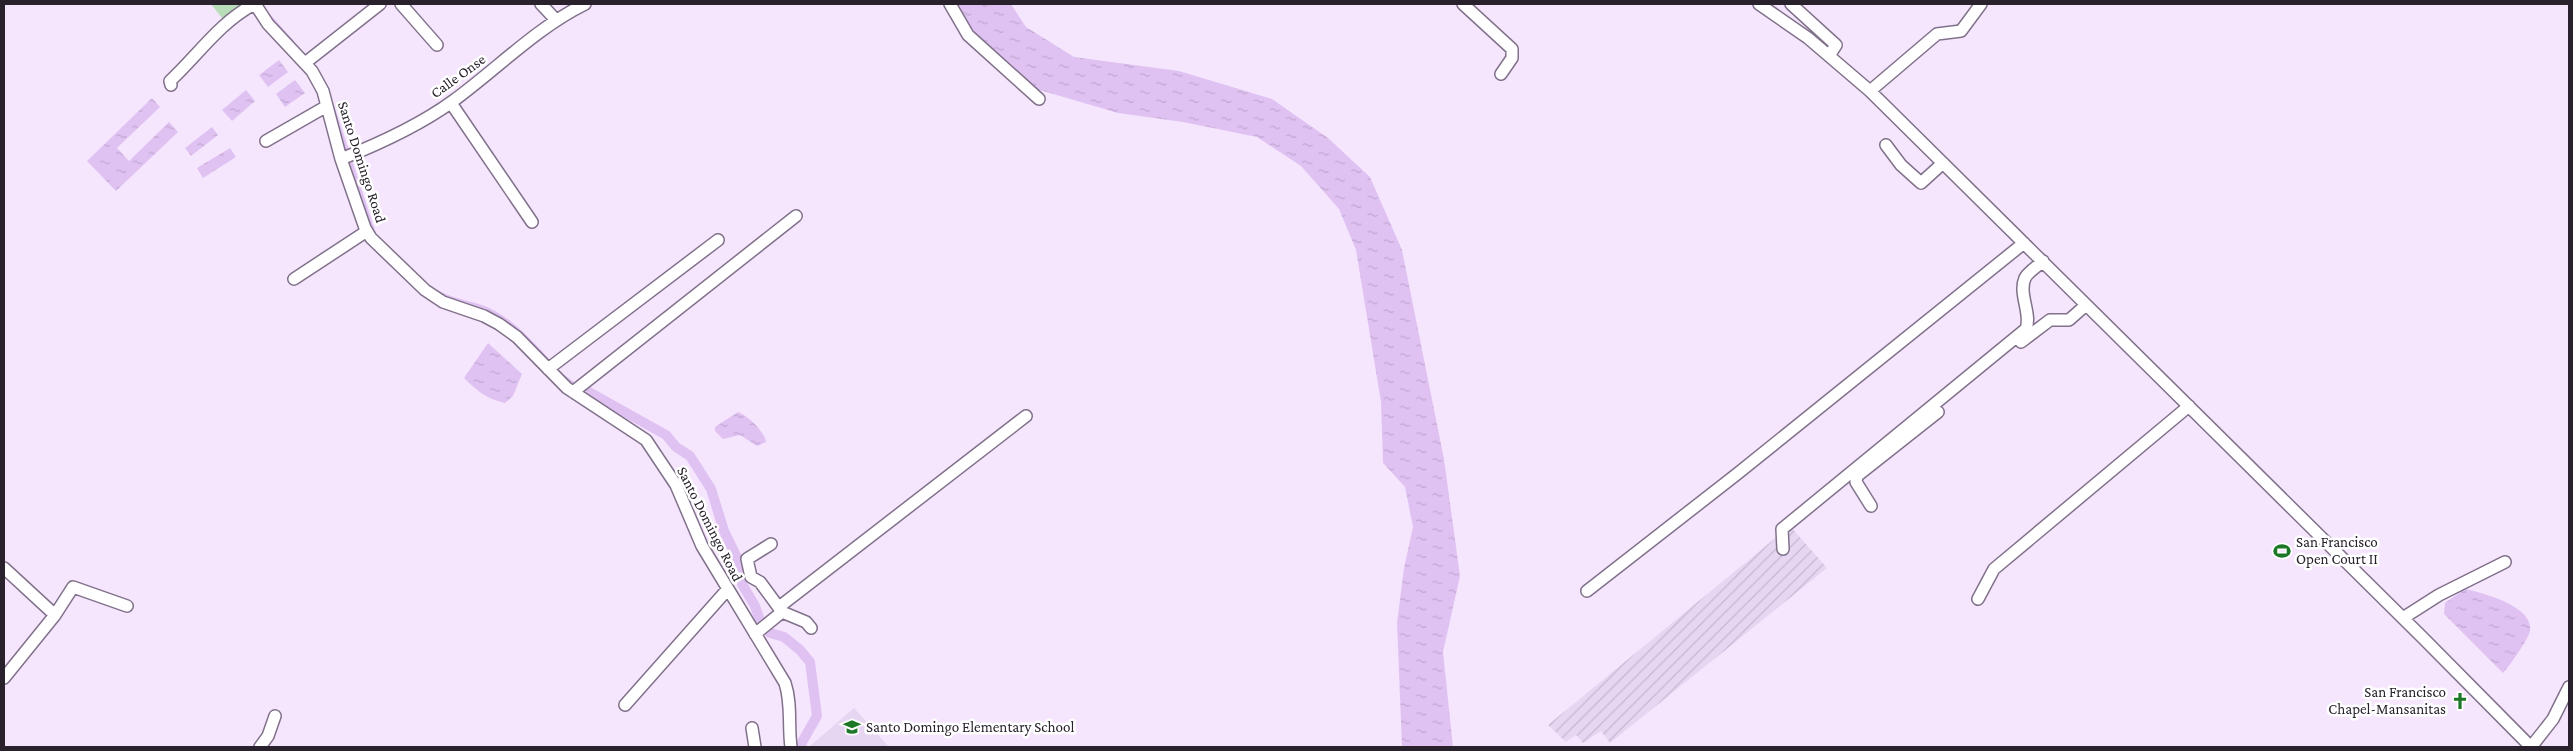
<svg xmlns="http://www.w3.org/2000/svg" width="2573" height="751" viewBox="0 0 2573 751" font-family="'Crimson Pro',serif">
	<style>
		.built { fill: #e7d6f2 }
		.industrial { fill: url(#industrial-furrows) }
		.grass { fill: #b9dcb9 }
		.water { fill: url(#water-ripples) }
		.lines { fill: none; stroke-linecap: round; stroke-linejoin: round }
		.stream { stroke: #e0c2f2; stroke-width: 3 }
		.canal { stroke: #e0c2f2; stroke-width: 10 }
		.minor-casing { stroke: #81718b; stroke-width: 14 }
		.minor { stroke: #fff; stroke-width: 11 }
		.labels { text-anchor: middle; stroke-width: 5; stroke-linejoin: round; paint-order: stroke }
		.street-label { font-size: 15px; fill: #29222d; stroke: #fff }
		.poi-label { font-size: 15px; fill: #29222d; stroke: #fff; text-anchor: start }
	</style>
	<defs>
		<pattern id="industrial-furrows" width="10" height="10" patternUnits="userSpaceOnUse" patternTransform="scale(1.25)"><rect width="10" height="10" fill="#e7d6f2"/><path d="M-1 1l2-2M0 10L10 0M9 11l2-2" fill="none" stroke="#c6b7d0"/></pattern>
		<pattern id="water-ripples" width="26" height="14" patternUnits="userSpaceOnUse" patternTransform="scale(1.25)"><rect width="26" height="14" fill="#e0c2f2"/><path d="M2 4q2-2 4 0t4 0M15 11q2-2 4 0t4 0" fill="none" stroke="#c0a6d0"/></pattern>
	</defs>
	<rect width="100%" height="100%" fill="#f5e6fe"/>
	<path class="built" d="M854 708 889 747H809Z"/>
	<path class="industrial" d="M1790 526 1827 568 1610 743 1601 731 1583 743 1576 735 1566 742 1548 725Z"/>
	<path class="grass" d="M211 4H243L245 7 226 23Z"/>
	<path class="water" d="M947 4H1011L1026 27 1074 57 1179 71 1272 99 1328 138 1370 177 1402 250 1444 459 1460 576 1443 652 1453 747H1402L1397 623 1404 568 1413 527 1405 487 1383 463 1381 402 1356 250 1339 209 1301 166 1257 137 1183 122 1118 113 1026 86 986 49Z
		M279 60 288 72 268 87 259 75Z
		M295 80 305 93 285 107 276 94Z
		M246 90 255 101 232 121 222 110Z
		M152 98 160 107 117 148 129 161 169 122 178 132 116 191 87 161Z
		M212 127 218 135 191 156 185 148Z
		M230 148 236 157 203 178 197 168Z
		M488 343 522 374 513 396 505 403C487 399 477 391 464 378Z
		M738 412C747 415 765 432 766 442L757 446 740 435 723 439 715 431V427Z
		M2465 589C2483 593 2534 606 2530 631 2529 638 2509 667 2503 673L2444 614 2445 603Z"/>
	<g class="lines">
		<path class="stream" d="M266 12 292 41
			M331 101 375 235
			M438 292C452 300 469 302 483 307 511 318 530 341 550 362
			M560 374 576 385"/>
		<path class="canal" d="M582 388 666 435 676 447 690 456 711 489 724 531 744 572 742 584 755 606 761 623 770 633 784 637 800 650 810 662 817 716 801 744 802 747"/>
		<g class="minor-casing">
			<path id="minor" d="M255 4 268 24 312 71 323 91 341 159 365 228 371 238 425 290 443 302 484 316 499 324 517 337 567 388 646 440 676 485 702 546 785 683C792 704 788 726 791 747
				M401 4 437 45
				M541 4 556 20
				M950 4 968 35 1039 99
				M1463 4 1512 49V58L1501 74
				M1759 4 1808 38 1870 91 2422 637 2531 747
				M1791 4 1836 45 1829 56
				M305 63 380 4
				M171 85 170 81C199 54 218 24 254 4
				M1870 91 1937 34 1961 31 1981 4
				M451 103 532 222
				M266 141 327 106
				M1886 145 1901 165 1921 183 1943 163
				M341 159C376 145 423 123 453 101 497 69 536 28 585 4
				M294 279 367 231
				M2021 342 2050 320H2069L2086 305
				M548 369 718 240
				M573 392 796 216
				M1871 506 1856 482 1857 476 1938 412
				M1783 549 1782 529 2026 329C2032 314 2018 294 2025 278 2028 272 2038 266 2043 261
				M4 568 55 615
				M1587 591 1737 474 2024 243
				M1978 599 1994 569 2189 406
				M779 607 1026 416
				M782 612 806 622 811 628
				M2403 618 2439 595 2505 562
				M755 634 782 612 760 582 751 577 747 559 771 544
				M4 678 55 615 73 587 127 606
				M625 705 727 590
				M752 728 755 747
				M260 747 268 736 275 716
				M2531 747 2553 719 2569 687"/>
		</g>
		<use href="#minor" class="minor"/>
	</g>
	<defs>
		<g id="stadium-bare" transform="scale(1.35)"><path d="M0-5a6.5 5 0 1 0 0 10a6.5 5 0 1 0 0-10ZM-3.5-1.8h7v3.6h-7Z" fill="#1c7827" stroke="#fff" stroke-width="2.5" paint-order="stroke"/></g>
		<g id="church-bare" transform="scale(1.35)"><path d="M-1.2-6h2.4v3.5h3.3v2.4h-3.3V6h-2.4V-.1h-3.3v-2.4h3.3Z" fill="#1c7827" stroke="#fff" stroke-width="2.5" paint-order="stroke"/></g>
		<g id="school-bare" transform="scale(1.35)"><path d="M0-5L7-2L0 1L-7-2ZM-4 1L0 2.5L4 1V4Q0 6-4 4Z" fill="#1c7827" stroke="#fff" stroke-width="2.5" paint-order="stroke"/></g>
	</defs>
	<g fill-rule="evenodd">
		<use href="#stadium-bare" x="2282" y="551"/>
		<use href="#church-bare" x="2460" y="701"/>
		<use href="#school-bare" x="852" y="727"/>
	</g>
	<g class="labels">
		<g class="street-label">
			<text transform="translate(458 76) rotate(-36)" y="5">Calle Onse</text>
			<text transform="translate(362 162) rotate(72)" y="5">Santo Domingo Road</text>
			<text transform="translate(710 524) rotate(63)" y="5">Santo Domingo Road</text>
		</g>
		<g class="poi-label">
			<text x="2296" y="547">San Francisco<tspan x="2296" dy="17">Open Court II</tspan></text>
			<text x="2446" y="697" text-anchor="end">San Francisco<tspan x="2446" dy="17">Chapel-Mansanitas</tspan></text>
			<text x="866" y="732">Santo Domingo Elementary School</text>
		</g>
	</g>
	<rect width="2573" height="751" fill="none" stroke="#29222d" stroke-width="10"/>
</svg>
